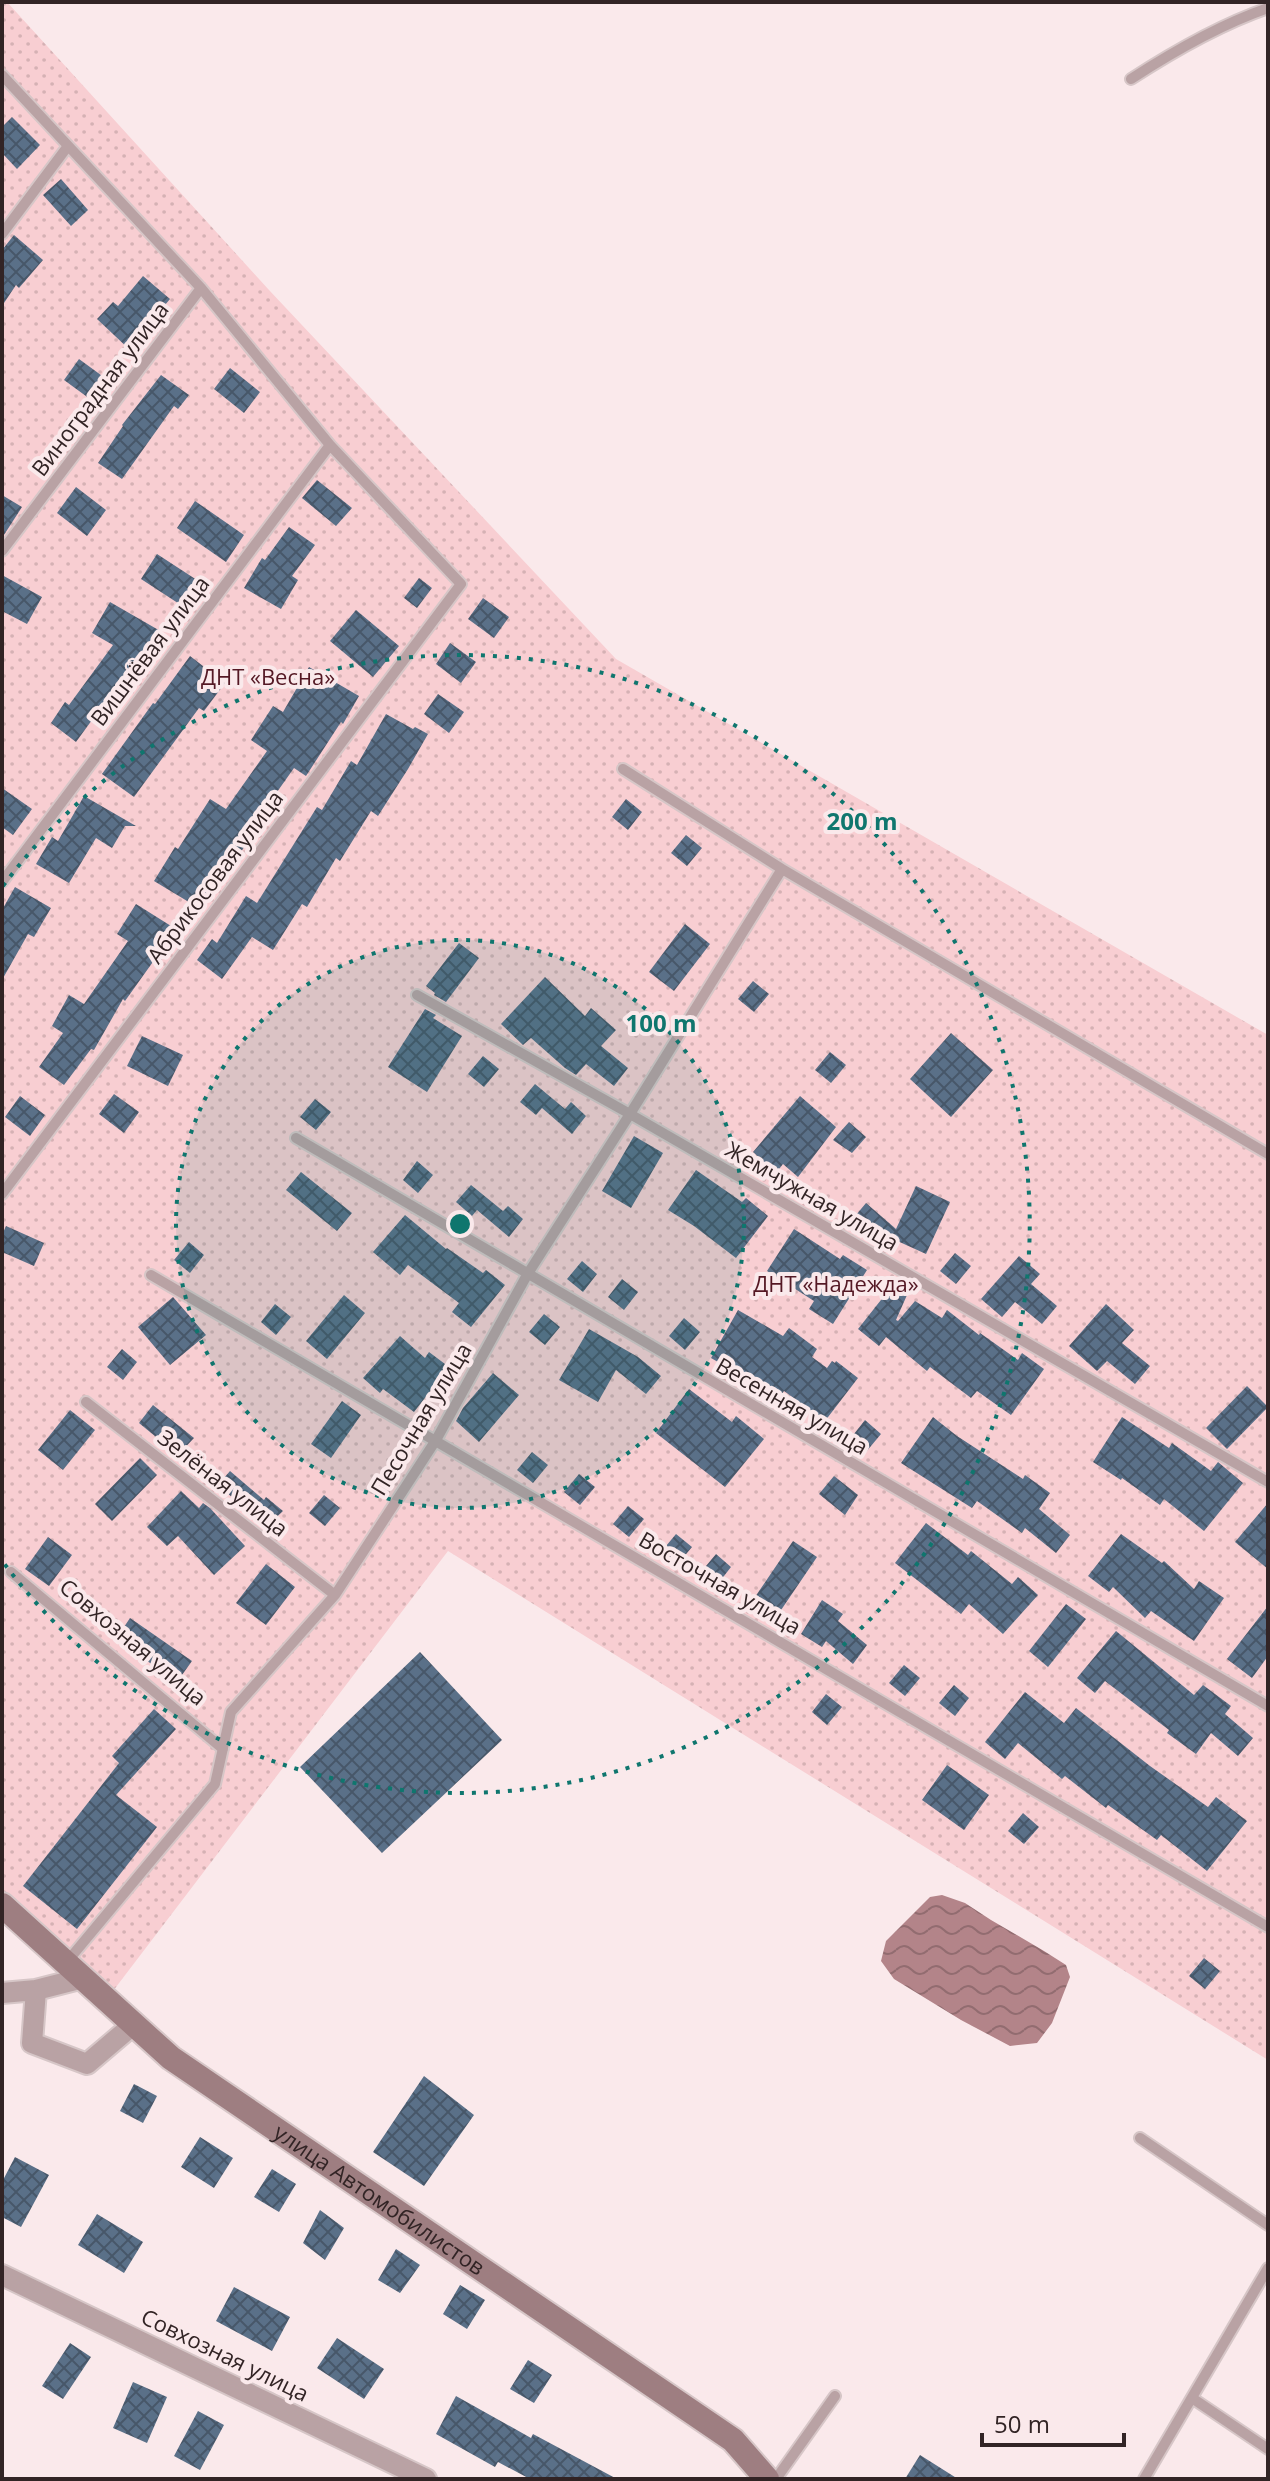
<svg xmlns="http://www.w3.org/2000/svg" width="1270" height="2481" viewBox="0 0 1270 2481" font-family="'Open Sans',sans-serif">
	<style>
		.garden { fill: url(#garden-dots) }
		.water { fill: url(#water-waves) }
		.building { fill: url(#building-cross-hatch) }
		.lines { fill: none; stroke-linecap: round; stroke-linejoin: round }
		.lane-casing { stroke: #d6c6c7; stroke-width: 14 }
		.street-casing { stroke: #d6c6c7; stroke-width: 24 }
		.secondary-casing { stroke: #d6c6c7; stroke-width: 28 }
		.lane { stroke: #b9a2a4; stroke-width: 10 }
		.street { stroke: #b9a2a4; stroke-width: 20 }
		.secondary { stroke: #9e7e81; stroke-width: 24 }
		.ring { fill: none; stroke: #0f766e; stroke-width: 4; stroke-dasharray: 4 8 }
		.labels { text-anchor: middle; stroke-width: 8; stroke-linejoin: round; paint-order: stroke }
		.street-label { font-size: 22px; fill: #322425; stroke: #fae9eb }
		.park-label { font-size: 22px; fill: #541824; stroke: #fae9eb }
		.centre { fill: #0f766e; stroke: #fae9eb; stroke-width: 4 }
		.ring-label { font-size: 24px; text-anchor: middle; font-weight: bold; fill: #0f766e; stroke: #fae9eb; stroke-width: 8; stroke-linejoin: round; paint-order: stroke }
	</style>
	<defs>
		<pattern id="garden-dots" width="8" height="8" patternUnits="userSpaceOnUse" patternTransform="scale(2)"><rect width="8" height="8" fill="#f8ced2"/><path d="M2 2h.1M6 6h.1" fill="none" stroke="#d5b1b4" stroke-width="1.8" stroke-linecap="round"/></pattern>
		<pattern id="water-waves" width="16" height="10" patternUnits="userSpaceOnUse" patternTransform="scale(2)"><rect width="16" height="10" fill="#b38489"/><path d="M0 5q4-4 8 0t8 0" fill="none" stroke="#926c70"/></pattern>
		<pattern id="building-cross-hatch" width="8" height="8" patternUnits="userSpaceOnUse" patternTransform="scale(2)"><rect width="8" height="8" fill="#5a7088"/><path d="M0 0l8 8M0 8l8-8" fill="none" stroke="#475769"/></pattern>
	</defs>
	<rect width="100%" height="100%" fill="#fae9eb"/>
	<path class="garden" d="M2 2H7L269 290 616 659 1268 1035V2060L448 1551 113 1991 2 1902Z"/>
	<path class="water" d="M942 1895 965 1903 991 1920 1044 1951 1066 1965 1070 1977 1052 2023 1037 2043 1010 2046 961 2020 894 1979 881 1961 886 1941 930 1897Z"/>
	<path class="building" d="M12 117 40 145 17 169 2 153V127Z
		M61 179 88 210 71 226 43 195Z
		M14 235 43 260 19 288 16 285 2 306V250Z
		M143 276 170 299 143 331 147 334 131 351 97 319 113 302 118 306Z
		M79 359 105 378 90 399 64 380Z
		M230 368 260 392 244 413 214 389Z
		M161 375 189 395 178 409 174 406 122 479 98 463 123 426 122 425Z
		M317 480 352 508 336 526 302 498Z
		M76 487 106 510 87 536 57 513Z
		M2 495 22 507 2 538Z
		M195 501 244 535 226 562 177 528Z
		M289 527 315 545 292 576 298 580 281 609 244 588 262 558 265 560Z
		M157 554 203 584 187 609 141 579Z
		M2 575 42 597 27 624 2 611Z
		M419 578 432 588 417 608 404 598Z
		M483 598 509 617 494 638 468 619Z
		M110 602 162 632 144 663 141 661 112 701 108 698 76 742 51 723 65 702 69 705 113 645 92 633Z
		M356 610 399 646 373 677 330 641Z
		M450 643 476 662 461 683 436 664Z
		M190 656 225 683 204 711 199 708 134 797 102 774 153 703 155 704Z
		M309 667 359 696 343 724 341 722 306 776 294 768 253 826 256 829 237 858 234 857 202 910 154 881 175 847 178 849 210 799 226 809 267 751 251 740 273 706 283 712Z
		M438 694 464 712 449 733 424 714Z
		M386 714 413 729 415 727 428 734 408 769 378 816 371 811 340 861 336 858 307 907 302 904 273 950 252 937 222 979 197 960 212 939 217 943 246 896 257 903 317 807 322 810 351 761 357 765Z
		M2 788 32 809 13 835 2 827Z
		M84 796 136 826H125L112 848 96 838 69 883 36 864 52 837 58 841Z
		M626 799 642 812 628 830 612 817Z
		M686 835 702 848 687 866 671 853Z
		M15 887 51 908 34 937 28 934 2 980V910Z
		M136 904 179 931 160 962 155 959 125 1001 123 999 94 1050 91 1049 64 1085 39 1067 63 1033 52 1026 69 995 84 1004 128 941 117 934Z
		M685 924 710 944 674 991 649 972Z
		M459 943 479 958 446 1002 434 995 435 993 426 986Z
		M545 977 585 1016 591 1008 616 1030 601 1046 628 1068 614 1086 586 1064 576 1075 565 1068 531 1038 523 1045 501 1024Z
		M753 981 769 994 754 1012 738 999Z
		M425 1009 436 1015 433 1018 462 1036 427 1092 388 1067Z
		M951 1033 993 1070 951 1117 910 1079Z
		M142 1036 183 1055 168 1086 127 1066Z
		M830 1052 846 1065 831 1083 815 1070Z
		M483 1056 499 1069 484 1087 468 1074Z
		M535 1084 565 1109 571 1102 586 1116 572 1134 542 1108 536 1115 520 1102Z
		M114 1094 139 1112 124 1133 99 1114Z
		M20 1096 45 1115 30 1136 5 1117Z
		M800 1096 836 1127 798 1177 783 1164 776 1173 753 1152Z
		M315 1099 331 1112 316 1130 300 1117Z
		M849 1122 866 1137 852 1153 833 1140Z
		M634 1136 663 1153 631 1208 602 1191Z
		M417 1161 433 1175 418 1193 403 1180Z
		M696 1170 742 1202 746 1198 768 1216 736 1258 694 1226 668 1210Z
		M301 1172 352 1213 337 1231 286 1190Z
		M471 1185 503 1211 508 1206 523 1219 509 1237 477 1210 472 1216 456 1202Z
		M916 1186 950 1202 926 1254 871 1229 867 1234 851 1221 866 1203 896 1229Z
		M405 1215 446 1249 447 1248 483 1273 486 1270 505 1285 471 1327 452 1312 459 1303 408 1265 400 1275 373 1252Z
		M6 1226 44 1243 34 1266 2 1252V1235Z
		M794 1229 840 1259 843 1255 867 1270 833 1324 809 1309 814 1301 767 1271Z
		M189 1242 204 1255 190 1273 174 1260Z
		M955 1253 971 1266 956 1284 940 1271Z
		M1019 1256 1040 1274 1031 1284 1057 1306 1042 1324 1015 1302 1002 1317 981 1299Z
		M582 1261 597 1274 583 1292 567 1279Z
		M622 1279 638 1292 624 1310 608 1297Z
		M892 1286 907 1295 896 1320 898 1321 915 1301 942 1318 947 1310 979 1335 980 1333 1018 1360 1022 1353 1044 1369 1011 1415 977 1391 971 1398 930 1367 927 1371 886 1337 879 1346 858 1329Z
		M344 1295 365 1313 327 1359 306 1341Z
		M173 1297 206 1335 170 1365 138 1327Z
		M275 1304 291 1317 276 1335 261 1322Z
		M1106 1304 1134 1330 1122 1343 1150 1366 1135 1384 1107 1361 1097 1371 1069 1346Z
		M738 1310 783 1336 789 1328 817 1349 812 1357 827 1368 832 1361 835 1363 836 1361 858 1378 825 1421 784 1391 776 1402 737 1373 711 1358Z
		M544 1314 560 1327 545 1345 529 1332Z
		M684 1318 700 1332 685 1350 669 1336Z
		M589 1329 638 1357 661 1376 646 1394 616 1370 598 1402 559 1380Z
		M400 1336 425 1358 429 1352 449 1367 414 1412 383 1389 380 1393 363 1378Z
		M122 1349 137 1362 123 1380 107 1367Z
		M493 1373 519 1395 479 1442 456 1421 463 1408Z
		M1247 1386 1268 1407 1227 1449 1206 1428Z
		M689 1389 732 1422 736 1416 764 1439 725 1487 656 1433Z
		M342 1401 361 1415 331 1458 311 1444Z
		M153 1405 194 1438 178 1455 139 1423Z
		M70 1410 95 1430 63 1470 38 1450Z
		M933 1417 957 1436 1023 1479 1025 1475 1050 1493 1039 1509 1070 1535 1056 1553 1025 1528 1022 1533 977 1501 972 1508 901 1463Z
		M1122 1417 1169 1448 1172 1443 1211 1471 1218 1462 1243 1483 1204 1531 1164 1499 1160 1505 1122 1478 1121 1480 1093 1462Z
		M865 1420 881 1434 866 1452 850 1439Z
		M532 1452 548 1465 533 1483 517 1470Z
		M140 1458 157 1475 112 1521 95 1504Z
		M230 1471 264 1500 266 1497 283 1511 266 1527 218 1485Z
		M579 1474 595 1487 580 1505 564 1492Z
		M834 1476 858 1495 845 1515 819 1494Z
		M181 1491 199 1508 203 1503 210 1508 245 1546 214 1575 178 1536 167 1546 147 1527Z
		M324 1495 340 1508 325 1526 309 1513Z
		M1268 1503V1569L1235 1542Z
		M628 1506 644 1519 629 1537 613 1524Z
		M926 1523 968 1555 971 1551 1012 1584 1018 1577 1038 1595 1003 1634 969 1604 961 1614 895 1563Z
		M676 1534 692 1547 677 1565 661 1552Z
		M1121 1534 1162 1563 1164 1561 1194 1589 1199 1581 1224 1598 1194 1641 1151 1611 1145 1618 1113 1587 1109 1592 1088 1576Z
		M48 1537 72 1555 49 1586 25 1569Z
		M793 1541 817 1557 777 1616 753 1600Z
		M716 1554 731 1567 717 1585 701 1572Z
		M266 1564 295 1587 266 1625 236 1603Z
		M822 1600 843 1614 838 1621 867 1645 853 1664 826 1641 822 1647 801 1634Z
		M1066 1604 1086 1619 1048 1667 1029 1651Z
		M1268 1606V1656L1252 1678 1227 1659Z
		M130 1618 192 1661 177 1682 116 1639Z
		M1116 1631 1194 1695 1203 1685 1231 1706 1225 1714 1253 1738 1238 1756 1211 1733 1196 1754 1167 1733 1169 1730 1105 1681 1095 1693 1077 1678Z
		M420 1652 502 1740 382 1853 300 1767Z
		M904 1665 920 1678 905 1696 889 1683Z
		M954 1685 969 1698 955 1716 939 1703Z
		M1025 1692 1064 1723 1076 1708 1150 1766 1208 1807 1216 1797 1247 1821 1207 1871 1161 1835 1157 1840 1108 1805 1106 1808 1065 1776 1062 1779 1018 1743 1005 1759 985 1742Z
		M826 1694 842 1707 827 1725 812 1712Z
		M154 1709 176 1729 116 1795 157 1827 77 1929 23 1886 119 1763 112 1756Z
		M947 1765 989 1795 964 1830 922 1800Z
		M1023 1813 1039 1827 1024 1844 1008 1831Z
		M1204 1958 1220 1971 1205 1989 1189 1976Z
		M424 2076 474 2115 424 2186 373 2152Z
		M134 2084 157 2096 143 2123 120 2111Z
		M200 2137 233 2158 214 2188 181 2167Z
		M15 2157 49 2175 21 2227 2 2217V2182Z
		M272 2169 296 2184 279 2212 254 2197Z
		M320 2210 344 2228 325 2260 303 2243Z
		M97 2214 143 2242 124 2273 78 2245Z
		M396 2249 420 2265 400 2293 378 2280Z
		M460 2285 485 2300 467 2329 443 2314Z
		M234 2287 290 2317 272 2351 216 2321Z
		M337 2338 384 2369 364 2399 317 2368Z
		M70 2343 91 2357 63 2399 42 2386Z
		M528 2360 552 2375 534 2403 510 2389Z
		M133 2382 167 2397 147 2443 113 2428Z
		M456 2396 531 2438 533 2434 617 2479H530L498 2462 495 2467 436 2434Z
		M198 2411 224 2425 200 2470 174 2456Z
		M920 2455 958 2479H905Z"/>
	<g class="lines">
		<g class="lane-casing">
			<path id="lane" d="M2 75 201 288 330 445 461 584 2 1194
				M1131 79C1174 51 1219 25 1268 8
				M2 234 68 146
				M2 551 201 288
				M623 769 782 869 1268 1154
				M2 882 330 445
				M417 995 630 1114 1268 1482
				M296 1138 1268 1706
				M151 1275 1268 1927
				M86 1402 335 1595
				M11 1572 223 1749
				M66 1963 215 1784 231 1712 335 1595 436 1440 527 1275 630 1114 782 869
				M1140 2138 1268 2225
				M1192 2398 1268 2449
				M776 2479 835 2396
				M1144 2479 1268 2268"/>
		</g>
		<g class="street-casing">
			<path id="street" d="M36 1990 32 2043 87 2064 134 2024
				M2 1993 36 1990 83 1978
				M2 2275 426 2479"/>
		</g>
		<g class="secondary-casing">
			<g id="secondary">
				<path id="s1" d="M2 1905 171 2058 733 2440 767 2479"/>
			</g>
		</g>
		<use href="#lane" class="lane"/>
		<use href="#street" class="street"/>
		<use href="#secondary" class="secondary"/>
	</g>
	<circle cx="460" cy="1224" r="284" fill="#0f766e" fill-opacity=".12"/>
	<g class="ring">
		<circle cx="460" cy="1224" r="284"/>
		<path d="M3 886A569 569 0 1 1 3 1562"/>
	</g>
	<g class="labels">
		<g class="street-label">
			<text transform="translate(100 389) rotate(-53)" y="8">Виноградная улица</text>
			<text transform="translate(150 651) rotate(-53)" y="8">Вишнёвая улица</text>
			<text transform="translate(215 877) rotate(-53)" y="8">Абрикосовая улица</text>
			<text transform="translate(812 1196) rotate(30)" y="8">Жемчужная улица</text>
			<text transform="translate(792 1406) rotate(30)" y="8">Весенняя улица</text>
			<text transform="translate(421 1419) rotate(-59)" y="8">Песочная улица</text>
			<text transform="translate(223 1483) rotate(38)" y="8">Зелёная улица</text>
			<text transform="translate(720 1583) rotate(30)" y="8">Восточная улица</text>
			<text transform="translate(133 1642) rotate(40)" y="8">Совхозная улица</text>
			<text dy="8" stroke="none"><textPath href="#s1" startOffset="480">улица Автомобилистов</textPath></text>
			<text transform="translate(225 2355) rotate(26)" y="8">Совхозная улица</text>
		</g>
		<g class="park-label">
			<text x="268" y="685">ДНТ «Весна»</text>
			<text x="836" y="1292">ДНТ «Надежда»</text>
		</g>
	</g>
	<circle cx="460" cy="1224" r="12" class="centre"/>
	<g class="ring-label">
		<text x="862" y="830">200 m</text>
		<text x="661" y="1032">100 m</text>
	</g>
	<rect width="1270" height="2481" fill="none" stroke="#322425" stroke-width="8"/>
	<path d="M982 2433v12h142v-12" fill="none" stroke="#322425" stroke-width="4"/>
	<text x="994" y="2433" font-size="24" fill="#322425" stroke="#fae9eb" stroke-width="6" paint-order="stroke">50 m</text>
</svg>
